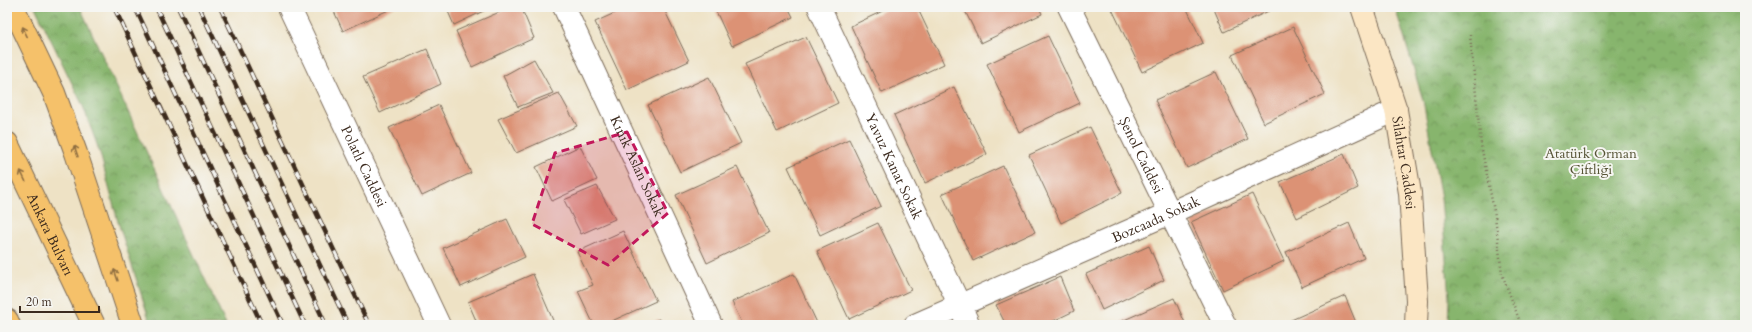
<svg xmlns="http://www.w3.org/2000/svg" width="1752" height="332" viewBox="0 0 1752 332" font-family="Cardo,serif">
	<style>
		.forest { fill: url(#forest-crowns); stroke: #617046 }
		.building { fill: #dc9274 }
		.lines { fill: none; stroke-linecap: round; stroke-linejoin: round }
		.street-casing { stroke: #7a6a58; stroke-width: 24 }
		.secondary-casing { stroke: #7a6a58; stroke-width: 24 }
		.primary-casing { stroke: #7a6a58; stroke-width: 24 }
		.path { stroke: #7a6a58; stroke-width: 2.5; stroke-dasharray: 1 3; stroke-linecap: butt }
		.street { stroke: #fff; stroke-width: 22 }
		.secondary { stroke: #fbe6c4; stroke-width: 22 }
		.primary { stroke: #f5c16b; stroke-width: 22 }
		.rail-casing { stroke: #3b2a1e; stroke-width: 4.5 }
		.rail { stroke: #f6f6f2; stroke-width: 3; stroke-dasharray: 9; stroke-linecap: butt }
		.oneway { stroke: #8f6e41 }
		.marked { fill: #c2185b; fill-opacity: 0.2; stroke: #c2185b; stroke-width: 3; stroke-dasharray: 8 5; stroke-linejoin: round }
		.labels { text-anchor: middle; stroke-width: 4; stroke-linejoin: round; paint-order: stroke }
		.park-label { font-size: 14px; fill: #575436; stroke: #f6f6f2 }
		.street-label { font-size: 14px; fill: #3b2a1e; stroke: #f6f6f2 }
	</style>
	<defs>
		<pattern id="forest-crowns" width="20" height="18" patternUnits="userSpaceOnUse"><rect width="20" height="18" fill="#87b56d"/><path d="M2 6a3 3 0 1 1 6 0M12 15a3 3 0 1 1 6 0" fill="none" stroke="#709359"/></pattern>
	</defs>
	<rect width="100%" height="100%" fill="#f6f6f2"/>
	<filter id="ink" filterUnits="userSpaceOnUse"><feTurbulence type="fractalNoise" baseFrequency=".025" numOctaves="2"/><feDisplacementMap in="SourceGraphic" scale="8" xChannelSelector="R" yChannelSelector="G"/><feConvolveMatrix kernelMatrix="1 2 1 2 8 2 1 2 1" color-interpolation-filters="sRGB"/></filter>
	<filter id="wash" filterUnits="userSpaceOnUse"><feTurbulence type="fractalNoise" baseFrequency=".012" numOctaves="4" result="noise"/><feDisplacementMap in="SourceGraphic" scale="16" xChannelSelector="R" yChannelSelector="G"/><feGaussianBlur stdDeviation="0.9" result="paint"/><feColorMatrix in="noise" values="0 0 0 0 0 0 0 0 0 0 0 0 0 0 0 0 0 1.4 0 .05"/><feComposite in="paint" operator="in"/></filter>
	<g filter="url(#wash)">
		<rect width="100%" height="100%" fill="#eee2c5"/>
		<path class="forest" d="M35 7H80L226 325H151L118 222 100 153 83 106Z
			M1395 7H1745V325H1448L1449 298 1441 198 1423 100Z"/>
		<g id="blocks">
			<path class="building" d="M332 7H395L343 31Z
				M446 7H492L454 25Z
				M511 7H521L534 38 472 67 456 31Z
				M628 7H663L689 61 627 90 595 22Z
				M714 7H788L793 17 732 46Z
				M891 7H917L944 64 882 93 851 26Z
				M963 7H1039L1042 14 981 43Z
				M1111 7H1186L1203 43 1142 72Z
				M1213 7H1277L1224 32Z
				M1293 27 1325 94 1264 123 1232 55Z
				M1048 36 1080 103 1019 132 987 64Z
				M806 37 838 103 777 132 745 64Z
				M427 49 441 84 380 113 363 77Z
				M534 59 553 93 518 107 503 76Z
				M1216 72 1248 139 1187 168 1155 100Z
				M709 77 741 143 680 172 648 105Z
				M954 87 987 154 925 183 894 115Z
				M559 93 577 126 516 153 498 119Z
				M439 105 471 173 422 196 389 128Z
				M1090 127 1122 193 1061 223 1029 155Z
				M849 139 881 206 820 235 788 167Z
				M580 146 597 180 552 201 536 167Z
				M1344 154 1358 188 1297 218 1280 182Z
				M1003 166 1035 232 973 261 942 194Z
				M737 167 769 233 707 263 676 195Z
				M597 186 615 219 581 234 564 200Z
				M1252 194 1284 261 1223 290 1191 222Z
				M507 219 525 257 461 287 443 248Z
				M878 223 911 290 849 319 817 251Z
				M1349 223 1364 258 1302 287 1286 252Z
				M623 231 656 301 603 325H594L578 291 593 285 577 252Z
				M1149 246 1164 280 1102 310 1086 274Z
				M533 274 555 325H478L468 302Z
				M794 274 818 325H743L732 302Z
				M1060 277 1074 311 1045 325H1006L996 305Z
				M1345 296 1357 325H1280Z
				M1174 298 1186 325H1113Z
				M659 319 662 325H646Z"/>
		</g>
	</g>
	<g filter="url(#ink)">
		<use href="#blocks" fill-opacity="0" stroke="#7a6a58" stroke-width="1"/>
		<g class="lines">
			<g class="street-casing">
				<g id="street">
					<path id="s1" d="M289 7 439 325"/>
					<path id="s2" d="M564 7 711 325"/>
					<path id="s3" d="M819 7 969 325"/>
					<path id="s4" d="M1069 7 1225 325"/>
					<path id="s5" d="M915 325 1170 213 1396 110"/>
				</g>
			</g>
			<g class="secondary-casing">
				<g id="secondary">
					<path id="s6" d="M1362 7 1396 110 1410 193 1417 301 1416 325"/>
				</g>
			</g>
			<g class="primary-casing">
				<g id="primary">
					<path d="M13 7 54 93 76 153 133 325"/>
					<path id="s7" d="M7 143 94 325"/>
					<path d="M7 320 9 325"/>
				</g>
			</g>
			<path class="path" d="M1470 35 1481 145 1495 216 1502 274 1521 325"/>
			<use href="#street" class="street"/>
			<use href="#secondary" class="secondary"/>
			<use href="#primary" class="primary"/>
			<g class="rail-casing">
				<path id="rail" d="M114 7 262 325
					M135 7 283 325
					M156 7 305 325
					M178 7 326 325
					M199 7 348 325
					M220 7 369 325"/>
			</g>
			<use href="#rail" class="rail"/>
		</g>
		<defs><path id="oneway-shaft" d="M-6 0H5M1.5-3L5.5 0L1.5 3" fill="none" stroke-width="1.6" stroke-linecap="round" stroke-linejoin="round"/></defs>
		<g class="oneway">
			<use href="#oneway-shaft" transform="translate(25 32) rotate(-115)"/>
			<use href="#oneway-shaft" transform="translate(76 151) rotate(-109)"/>
			<use href="#oneway-shaft" transform="translate(23 176) rotate(-116)"/>
			<use href="#oneway-shaft" transform="translate(116 275) rotate(-109)"/>
		</g>
	</g>
	<path class="marked" d="M627 132 668 213 608 265 532 224 555 153Z"/>
	<g class="labels">
		<g class="park-label">
			<text x="1591" y="158">Atatürk Orman<tspan x="1591" dy="16">Çiftliği</tspan></text>
		</g>
		<g class="street-label">
			<text dy="5" stroke="none"><textPath href="#s4" startOffset="165">Şenol Caddesi</textPath></text>
			<text dy="5" stroke="none"><textPath href="#s6" startOffset="162">Silahtar Caddesi</textPath></text>
			<text dy="5" stroke="none"><textPath href="#s1" startOffset="176">Polatlı Caddesi</textPath></text>
			<text dy="5" stroke="none"><textPath href="#s2" startOffset="175">Kınık Aslan Sokak</textPath></text>
			<text dy="5" stroke="none"><textPath href="#s3" startOffset="176">Yavuz Kanat Sokak</textPath></text>
			<text dy="5" stroke="none"><textPath href="#s5" startOffset="263">Bozcaada Sokak</textPath></text>
			<text dy="5" stroke="none"><textPath href="#s7" startOffset="101">Ankara Bulvarı</textPath></text>
		</g>
	</g>
	<rect width="1752" height="332" fill="none" stroke="#f6f6f2" stroke-width="24"/>
	<path d="M20 306v6h79v-6" fill="none" stroke="#3b2a1e" stroke-width="2"/>
	<text x="26" y="306" font-size="12" fill="#3b2a1e" stroke="#f6f6f2" stroke-width="3" paint-order="stroke">20 m</text>
</svg>
